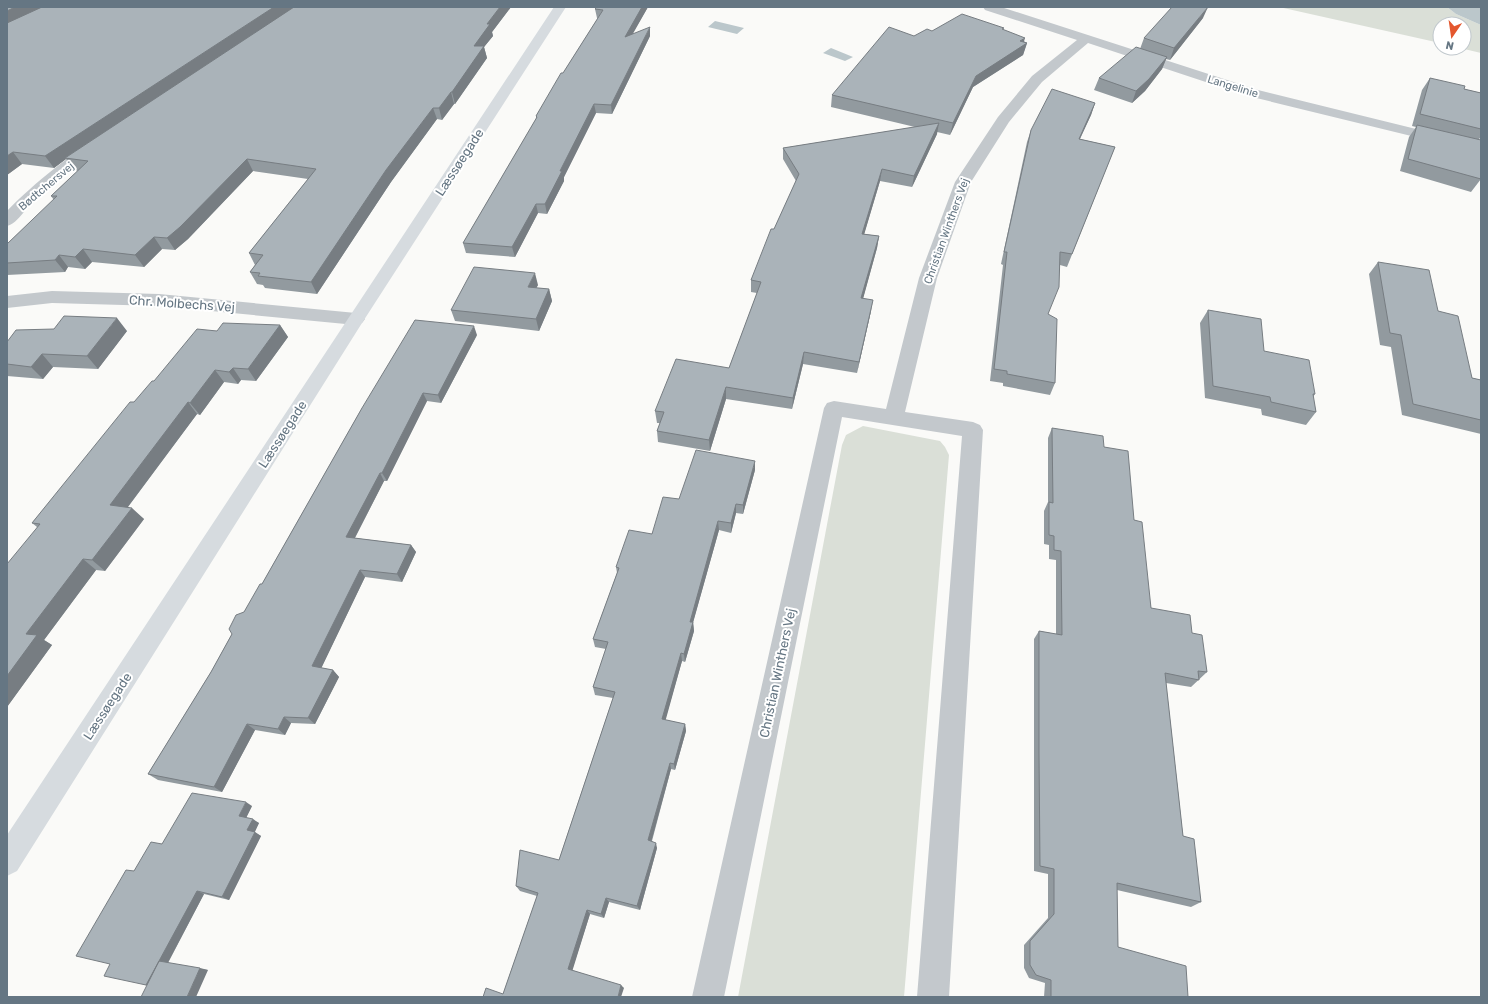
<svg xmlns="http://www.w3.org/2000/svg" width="1488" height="1004" viewBox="0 0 1488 1004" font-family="Rubik,sans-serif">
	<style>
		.green { fill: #dadfd7 }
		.water { fill: #bbc7cb }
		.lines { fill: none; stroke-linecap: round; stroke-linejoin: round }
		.street { fill: #c3c8cc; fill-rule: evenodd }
		.secondary { fill: #d6dbdf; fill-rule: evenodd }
		.wall { fill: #929a9f }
		.shaded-wall { fill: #777d82 }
		.building { fill: #aab3b9; stroke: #777d82 }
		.labels { text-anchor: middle; stroke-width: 4; stroke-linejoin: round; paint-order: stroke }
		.far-street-label { font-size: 11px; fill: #657683; stroke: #fff }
		.street-label { font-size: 13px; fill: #657683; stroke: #fff }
	</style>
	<rect width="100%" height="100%" fill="#fafaf8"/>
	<path class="green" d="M1279 7H1447L1456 14 1481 25V53L1460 48H1464V24H1440V43Z
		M863 426 940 441 945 447 949 455 904 997H738L842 445 846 435Z"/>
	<path class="water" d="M1447 7H1481V25L1456 14Z
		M715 21 744 28 737 34 708 27Z
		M831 48 853 57 845 61 823 53Z"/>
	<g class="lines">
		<path class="street" d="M983 7H1001L1258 90 1481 145V153L1248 96 1088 43 1042 82 1009 122 971 182 937 278 905 412 973 422 980 425 983 430 949 997H917L962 436 842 417 724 997H692L824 408 827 403 834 401 886 409 919 278 955 182 998 117 1032 76 1077 40 985 10Z
			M94 144 99 145 101 148 99 151C73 169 48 188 26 210 20 216 15 224 7 226V211C22 195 73 149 94 144Z
			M52 291 159 294 356 313 362 315 365 319 362 323 356 325 159 306 52 303 7 308V296Z"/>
		<path class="secondary" d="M554 7H566L362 323 17 871 7 876V835Z"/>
	</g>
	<path class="wall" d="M7 7H511L492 32 493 36 484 47 487 58 455 104H454L442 120 437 119 391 182 317 294 265 288 263 285 257 284 250 272 255 265 249 253 308 179 253 171 188 239 175 250 162 249 144 267 92 262 85 269 68 267 65 272 7 275V244L54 200 51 196 78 171 74 170 66 159 54 168 22 164 7 175Z
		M597 7H648L632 34 650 36 612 114 596 113 564 177V181L547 214 538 213 515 257 466 253 463 243 536 119V116L598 18H597L595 9Z
		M1203 18 1170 60 1166 59 1162 69 1145 91 1132 103 1094 90 1099 78 1140 49 1144 38Z
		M1004 30 1027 43 1023 55 973 87 950 135 937 132V134L912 187 880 181 864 234 879 236 877 248 863 298 871 311 857 373 803 364 792 409 726 399 710 451 658 442 657 431 660 423H657L655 411 729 368 757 293 751 292V280L796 181 783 159V148L915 127 831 107 832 95 914 36 932 31Z
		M1430 78 1464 89 1481 93V137L1479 139 1481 179 1471 192 1400 171 1409 137 1416 127 1412 126 1422 90Z
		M1095 103 1091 115 1080 139 1115 147 1067 267 1060 265 1048 314 1055 383 1050 395 1003 386V383L990 381 1003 265 1001 264 1027 142 1031 130Z
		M1378 262 1438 311 1472 378 1481 380V434L1402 415 1391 347 1380 345 1369 274Z
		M538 285 536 288 549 289 552 301 539 331 455 321 451 310Z
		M1208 310 1264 351 1315 394 1313 397 1316 412 1306 425 1262 415 1261 409 1205 398 1200 323Z
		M280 325 288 337 256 381 241 380 238 384 224 382 200 415 197 414 128 507 144 519 105 571 96 570 44 640 52 645 7 707 37 527 32 523 134 402 154 381 217 331Z
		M127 331 98 369 53 367 43 379 7 376V342Z
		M477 335 441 403 427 401 387 481H384L355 538 411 545 416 552 402 582 365 577 321 668 333 670 339 677 315 724 291 723 285 735 255 730 222 792 158 780 148 774 211 672 244 612 262 584 362 408Z
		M1052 428 1104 447 1134 520 1151 608 1192 633 1207 672 1191 687 1166 683 1183 836 1201 902 1191 907 1117 890 1118 947 1188 997H1044L1045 983 1029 978 1024 968V945L1048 918V874L1034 871V639L1039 631 1056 634V560L1049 559V545L1044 544V511L1048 502V438Z
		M755 470 743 514 736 513 731 533 719 530 693 622 694 631 685 662 682 661 665 720 685 724 686 731 675 770 671 769 652 841 657 848 640 910 609 902 604 918 590 914 572 970 624 988 503 994 537 896 520 891 516 886 559 860 613 698 595 695 593 687 606 649 595 647 593 639 617 573 616 567 652 534 679 499Z
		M252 806 246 818 259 823 254 832 261 836 229 900 204 894 168 963 208 970 147 986 110 964 134 871 162 844Z"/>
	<path class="shaded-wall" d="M15 7H46L7 25V11Z
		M274 7H295L65 158 66 159 54 168 45 156Z
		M500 7H511L492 32 493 36 484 47 487 58 455 104 452 92 474 46 487 24Z
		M642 7H648L626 46 625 37Z
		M1208 7 1203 18 1170 60 1174 48Z
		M650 27V36L612 114 611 105Z
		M1025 38 1023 45 1027 43 1023 55 973 87 950 135 953 123 976 76 1020 41Z
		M1167 57 1162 69 1145 91 1132 103 1136 91Z
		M451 92 454 104 442 120 439 108Z
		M1095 103 1091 115 1074 151 1079 139Z
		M594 104 596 113 564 177V181L547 214 545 204 560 171Z
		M433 108 437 119 391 182 317 294 311 282 386 170Z
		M939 123 937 134 912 187 914 176Z
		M13 152 22 164 7 175V156Z
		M247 159 253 171 188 239 175 250 167 238Z
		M882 169 880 181 861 245 862 234Z
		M536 204 538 213 515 257 512 247Z
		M879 236 877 248 860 310 861 298Z
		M154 237 162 249 144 267 135 255Z
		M83 249 92 262 85 269 75 257Z
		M59 255 68 267 65 272 55 260Z
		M535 273 538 285 531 298 528 287Z
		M549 289 552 301 539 331 536 319Z
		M873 300 871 311 857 373 859 362Z
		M117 318 127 331 98 369 87 356Z
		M280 325 288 337 256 381 248 369Z
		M474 326 477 335 441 403 438 395Z
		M804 352 803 364 792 409 793 398Z
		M42 354 53 367 43 379 31 367Z
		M233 368 241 380 238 384 229 372Z
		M215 370 224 382 200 415 190 403Z
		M726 387V399L710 451 709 440Z
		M423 393 427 401 387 481 382 473Z
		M188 402 197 414 121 516 110 505Z
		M755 461V470L743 514V505Z
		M380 473 384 481 351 545 346 537Z
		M736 504V513L731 533V523Z
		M132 508 144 519 105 571 92 560Z
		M718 521 719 530 691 630 690 622Z
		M411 545 416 552 402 582 397 574Z
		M83 559 96 570 44 640 52 645 7 707V676L26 634Z
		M360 570 365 577 319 673 312 666Z
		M693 622 694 631 685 662 684 654Z
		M681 653 682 661 664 726 662 719Z
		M333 670 339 677 315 724 308 718Z
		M284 717 291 723 285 735 278 729Z
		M247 724 255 730 222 792 214 787Z
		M685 724 686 731 675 770 674 764Z
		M670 763 671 769 650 846 648 840Z
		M246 802 252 806 245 820 239 816Z
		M253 819 259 823 254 834 247 830Z
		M255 832 261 836 229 900 222 897Z
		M656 843 657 848 640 910 637 906Z
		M197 891 204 894 155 987 146 985Z
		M606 898 609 902 604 918 601 914Z
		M587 910 590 914 572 972 568 969Z
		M200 968 208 970 196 997H187Z
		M621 985 624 988 621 997H618Z"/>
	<path class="building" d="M7 7H15L7 11Z
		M42 7H274L45 156 13 152 7 156V23Z
		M294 7H500L487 24H490L474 46H484L452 92H451L439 108H433L386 170 311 282 258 276 260 273 250 272 263 255 249 253 316 169 247 159 180 227 167 238 154 237 135 255 83 249 75 257 59 255 55 260 7 263V244L57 196H51L88 161 65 158Z
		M597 7H642L625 37 650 27 611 105 594 104 560 171H562L545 204H536L512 247 463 243 537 117 536 116 561 73H563L603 10 595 9Z
		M1172 7H1208L1174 48 1144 38Z
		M962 14 1004 28 1002 29 1025 38 1020 41 1027 43 976 76 953 123 832 95 889 27 914 36 927 29 932 31Z
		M1136 47 1167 57 1149 79 1136 91 1099 78Z
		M1430 78 1465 86 1464 89 1481 93V129L1420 114Z
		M1052 89 1095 103 1079 139 1115 147 1072 254 1060 252 1059 287 1048 314 1057 319 1055 383 1007 374V371L994 369 1007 252H1004L1031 130Z
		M939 123 914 176 882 169 862 234 879 236 861 298 873 300 859 362 804 352 793 398 726 387 709 440 657 431 664 412 655 411 676 359 729 368 761 282 751 280 771 229H774L799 174 783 148Z
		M1417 125 1481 140V179L1408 159Z
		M1378 262 1429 270 1438 311 1458 316 1472 378 1481 380V420L1413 404 1401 335 1390 333Z
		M474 267 535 273 528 287 549 289 536 319 451 310Z
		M1208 310 1261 319 1264 351 1309 360 1315 394H1313L1316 412 1271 402 1270 397 1213 386Z
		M64 316 117 318 87 356 42 354 31 367 7 364V342L16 330 54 329Z
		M415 320 474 326 438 395 423 393 382 473H380L346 537 411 545 397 574 360 570 312 666 333 670 308 718 284 717 278 729 247 724 214 787 148 774 211 672 232 634 229 629 236 615 244 612 260 584H262L362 408Z
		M223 323 280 325 248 369 233 368 229 372 215 370 190 403 188 402 110 505 132 508 92 560 83 559 26 634 37 635 7 676V564L40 524 32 523 130 402H134L152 381H154L197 329 217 331Z
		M1052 428 1103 436 1104 447 1128 451 1134 520 1142 522 1151 608 1190 615 1192 633 1202 635 1207 672 1198 671 1199 680 1165 673 1183 836 1194 839 1201 902 1117 883 1118 947 1186 966 1188 997H1051V980L1036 975 1030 965V941L1054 914V869L1040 866 1039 753V631L1062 635 1061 551 1054 550V536L1049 535V502L1053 503Z
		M696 450 755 461 743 505 736 504 731 523 718 521 690 622H693L684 654 681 653 662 719 685 724 674 764 670 763 648 840 656 843 637 906 606 898 601 914 587 910 568 969 621 985 618 997H483L486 988 503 994 538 893 516 886 520 850 559 860 615 692 593 687 608 642 593 639 619 568 616 567 629 530 652 534 663 497 679 499Z
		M192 793 246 802 239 816 253 819 247 830 255 832 222 897 197 891 146 985 104 976 110 964 76 956 126 870 134 871 151 842 162 844Z
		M159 961 200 968 187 997H141Z"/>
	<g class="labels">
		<g class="far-street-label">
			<text transform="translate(1233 86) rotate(17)" y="4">Langelinie</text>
			<text transform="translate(46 186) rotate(-40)" y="4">Bødtchersvej</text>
			<text transform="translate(946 231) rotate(-70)" y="4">Christian Winthers Vej</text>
		</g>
		<g class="street-label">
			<text transform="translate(459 162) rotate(-57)" y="5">Læssøegade</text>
			<text transform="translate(182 303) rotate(4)" y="5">Chr. Molbechs Vej</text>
			<text transform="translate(282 434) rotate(-57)" y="5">Læssøegade</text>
			<text transform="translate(777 673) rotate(-78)" y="5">Christian Winthers Vej</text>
			<text transform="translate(107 706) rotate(-57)" y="5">Læssøegade</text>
		</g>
	</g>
	<rect width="1488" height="1004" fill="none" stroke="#657683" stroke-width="16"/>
	<g transform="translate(1452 36) rotate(193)"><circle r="19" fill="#ffffff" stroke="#c1c8cd"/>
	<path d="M0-3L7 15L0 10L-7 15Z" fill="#e4572e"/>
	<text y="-6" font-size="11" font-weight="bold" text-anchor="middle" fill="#657683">N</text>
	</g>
</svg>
